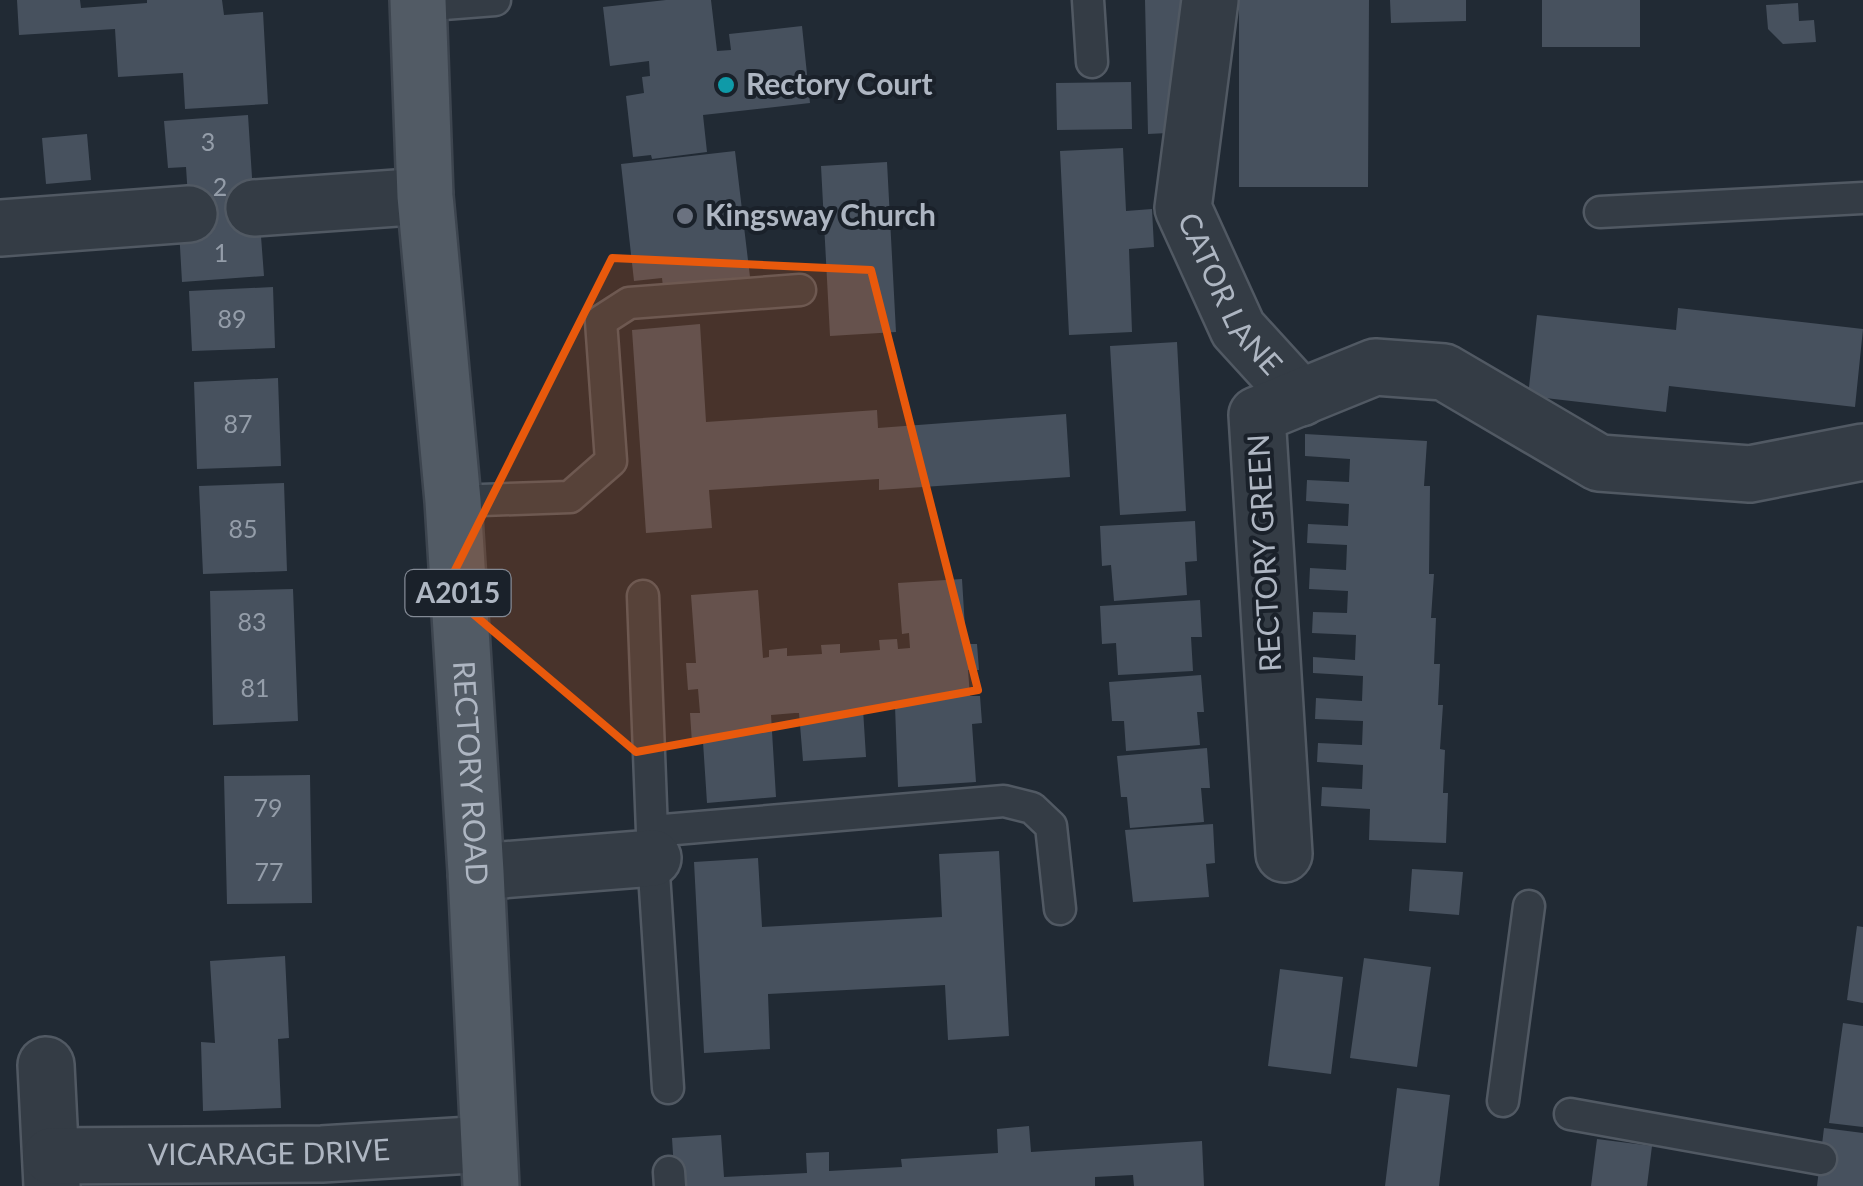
<svg xmlns="http://www.w3.org/2000/svg" width="1863" height="1186" viewBox="0 0 1863 1186" font-family="Lato,sans-serif">
	<style>
		.building { fill: #47515e }
		.lines { fill: none; stroke-linecap: round; stroke-linejoin: round }
		.lane-casing { stroke: #515963; stroke-width: 35 }
		.street-casing { stroke: #515963; stroke-width: 60 }
		.primary-casing { stroke: #3d454f; stroke-width: 60 }
		.lane { stroke: #343c45; stroke-width: 30 }
		.street { stroke: #343c45; stroke-width: 55 }
		.primary { stroke: #525b65; stroke-width: 55 }
		.marked { fill: #e8590c; fill-opacity: 0.2; stroke: #e8590c; stroke-width: 8; stroke-linejoin: round }
		.culture-dot { fill: #0f9aa8; stroke: #1a212a; stroke-width: 4 }
		.worship-dot { fill: #6b7280; stroke: #1a212a; stroke-width: 4 }
		.labels { text-anchor: middle; stroke-width: 8; stroke-linejoin: round; paint-order: stroke }
		.number-label { font-size: 25px; fill: #949da9 }
		.shield { fill: #1a212a; stroke: #828994; stroke-width: 2.5 }
		.shield-label { font-size: 28px; font-weight: bold; fill: #aeb6c2 }
		.poi-label { font-size: 30px; font-weight: bold; fill: #aeb6c2; stroke: #1a212a; text-anchor: start }
		.street-label { font-size: 30px; fill: #aeb6c2; stroke: #1a212a }
	</style>
	<rect width="100%" height="100%" fill="#212a34"/>
	<path class="building" d="M17 0H80L81 8 147 3V0H222L224 15 263 12 268 104 185 109 183 73 118 77 115 29 19 35Z
		M666 0H711L717 51 731 50 729 34 802 26 810 103 703 115 707 152 652 159 651 155 633 157 626 96 644 93 642 77 650 76 649 61 610 66 603 7Z
		M1145 0H1184L1187 132 1148 134Z
		M1239 0H1369L1368 187H1239Z
		M1390 0H1466V21L1391 23Z
		M1542 0H1640V47H1542Z
		M1798 3 1799 21 1814 20 1816 42 1783 44 1768 29 1766 5Z
		M1131 82 1132 129 1057 130 1056 83Z
		M248 115 255 224 260 223 264 276 182 282 179 229 190 228 186 167 168 168 164 121Z
		M87 134 91 180 46 184 42 138Z
		M1123 148 1126 211 1152 209 1154 247 1129 249 1132 332 1069 335 1060 151Z
		M735 151 750 277 663 287 662 278 634 281 621 164Z
		M887 162 896 332 830 336 821 166Z
		M273 287 275 348 192 351 189 291Z
		M1678 308 1863 329 1855 407 1669 386 1666 412 1528 396 1537 315 1676 330Z
		M700 324 706 422 877 410 878 428 1066 414 1070 477 879 490V479L709 490 712 528 646 533 632 330Z
		M1177 342 1186 511 1120 515 1110 346Z
		M278 378 281 466 197 469 194 382Z
		M1305 434 1427 441 1424 486H1430L1429 574H1434L1431 618H1436L1434 664H1440L1438 705H1443L1440 749 1445 750 1443 793H1448L1446 843 1369 840 1370 809 1321 806 1322 787 1362 789 1363 765 1317 762 1318 743 1362 745 1363 721 1315 719 1316 698 1362 701 1363 676 1313 673V657L1355 660 1356 635 1312 633 1313 612 1347 613 1348 591 1309 589 1310 568 1346 570 1347 545 1307 543 1308 524 1348 526 1349 504 1306 501 1307 480 1349 482 1350 459 1305 456Z
		M284 483 287 571 203 574 199 486Z
		M1195 521 1197 561 1185 562 1187 595 1114 601 1111 565 1102 566 1100 526Z
		M962 579 966 644H977L979 670H968L970 696H980L982 723 972 724 976 782 898 787 895 706 863 709 866 757 803 761 799 713H795L771 715 776 797 707 803 703 742 692 743 690 713H700L698 689 688 690 686 663H696L691 595 758 590 763 658 769 657V650L787 648V656L822 654 821 645 840 644V653L880 650 879 640 897 639 898 649 910 648 909 633 902 634 898 583Z
		M293 589 298 721 213 725 210 591Z
		M1200 600 1202 637H1191L1193 671 1118 675 1116 643 1102 644 1100 606Z
		M1201 675 1204 712H1197L1200 745 1126 751 1124 721H1112L1109 682Z
		M1207 748 1210 788H1201L1204 822 1130 828 1127 797H1121L1117 756Z
		M310 775 312 903 227 904 224 776Z
		M1213 824 1215 863 1206 864 1209 897 1133 902 1125 830Z
		M999 851 1009 1036 948 1040 945 985 768 994 770 1049 704 1053 694 862 758 858 762 927 942 917 939 854Z
		M1412 869 1463 872 1459 915 1409 911Z
		M1857 926 1863 927V1003L1847 1000Z
		M285 956 289 1038 278 1039 281 1108 203 1111 201 1042 215 1043 210 961Z
		M1364 958 1431 967 1417 1067 1350 1058Z
		M1280 969 1343 977 1331 1074 1268 1066Z
		M1843 1023 1863 1026V1127L1829 1123Z
		M1397 1088 1450 1095 1439 1186H1385Z
		M1029 1126 1031 1152 1202 1141 1204 1186H1134L1133 1175 1095 1177V1186H675L672 1138 721 1135 724 1177 807 1173 806 1153 829 1152V1171L902 1167 901 1159 998 1153 997 1129Z
		M1824 1128 1863 1133V1186H1817Z
		M1597 1139 1652 1146 1647 1186H1591Z"/>
	<g class="lines">
		<g class="lane-casing">
			<path id="lane" d="M1088 0 1092 62
				M418 6 495 0
				M1600 212 1863 198
				M453 501 570 497 611 461 601 321 629 303 800 290
				M643 596 653 858 668 1088
				M652 831 1004 801 1032 808 1051 826 1060 909
				M1503 1101 1529 906
				M1570 1114 1821 1159
				M669 1172 670 1186"/>
		</g>
		<g class="street-casing">
			<g id="street">
				<path id="s1" d="M1210 0 1183 208 1238 329 1301 398"/>
				<path d="M254 208 425 196"/>
				<path d="M0 228 189 214"/>
				<path d="M1284 854 1257 415 1375 367 1444 372 1599 463 1750 474 1863 452"/>
				<path d="M476 872 653 858"/>
				<path d="M46 1065 52 1186"/>
				<path id="s2" d="M51 1156 322 1154 488 1144"/>
			</g>
		</g>
		<g class="primary-casing">
			<g id="primary">
				<path id="s3" d="M418 0 425 196 453 501 476 872 491 1186"/>
			</g>
		</g>
		<use href="#lane" class="lane"/>
		<use href="#street" class="street"/>
		<use href="#primary" class="primary"/>
	</g>
	<path class="marked" d="M612 258 871 270 978 690 636 752 445 590Z"/>
	<circle class="culture-dot" cx="726" cy="85" r="10"/>
	<circle class="worship-dot" cx="685" cy="216" r="10"/>
	<g class="labels">
		<g class="number-label">
			<text x="208" y="151">3</text>
			<text x="220" y="196">2</text>
			<text x="221" y="262">1</text>
			<text x="232" y="328">89</text>
			<text x="238" y="433">87</text>
			<text x="243" y="538">85</text>
			<text x="252" y="631">83</text>
			<text x="255" y="697">81</text>
			<text x="268" y="817">79</text>
			<text x="269" y="881">77</text>
		</g>
		<rect class="shield" x="405.5" y="570" width="105" height="46" rx="8"/>
		<g class="shield-label">
			<text x="458" y="603">A2015</text>
		</g>
		<g class="poi-label">
			<text x="746" y="95">Rectory Court</text>
			<text x="705" y="226">Kingsway Church</text>
		</g>
		<g class="street-label">
			<text dy="10" stroke="none"><textPath href="#s1" startOffset="308">CATOR LANE</textPath></text>
			<text transform="translate(1265 553) rotate(-93)" y="10">RECTORY GREEN</text>
			<text dy="10" stroke="none"><textPath href="#s3" startOffset="775">RECTORY ROAD</textPath></text>
			<text dy="10" stroke="none"><textPath href="#s2" startOffset="218">VICARAGE DRIVE</textPath></text>
		</g>
	</g>
</svg>
